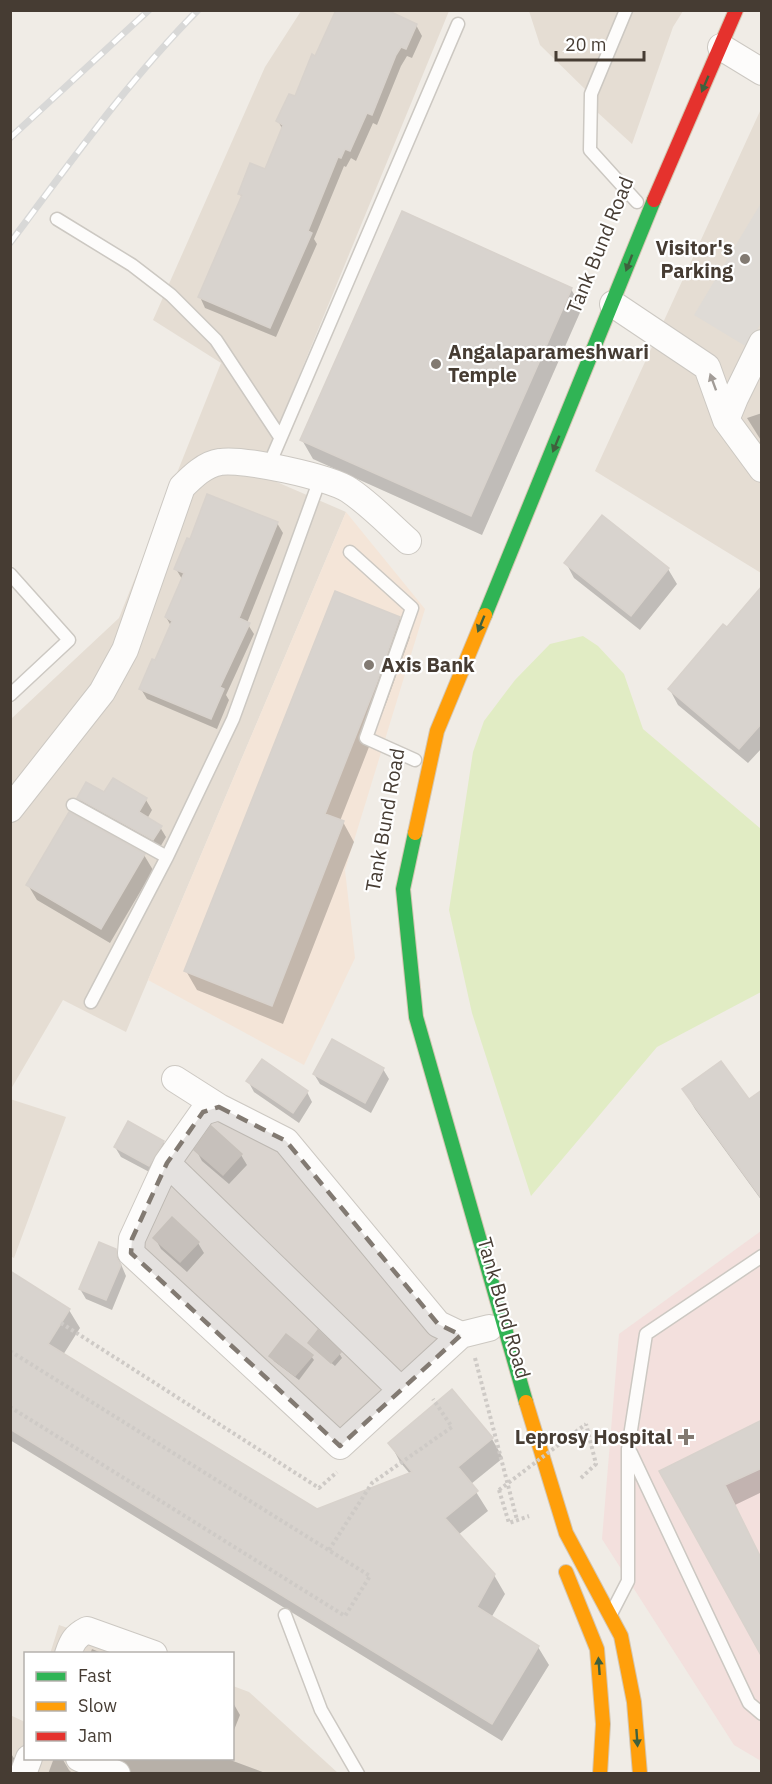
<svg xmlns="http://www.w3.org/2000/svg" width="772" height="1784" viewBox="0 0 772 1784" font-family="'IBM Plex Sans',sans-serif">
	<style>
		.residential { fill: #e5ddd3 }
		.commercial { fill: #f4e5d8 }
		.medical { fill: #f3e0dd }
		.green { fill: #e1ecc4 }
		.parking { fill: #dfdbd6 }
		.shadow { fill: #0003 }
		.building { fill: #d8d3ce; stroke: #d8d2cc; stroke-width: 1.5 }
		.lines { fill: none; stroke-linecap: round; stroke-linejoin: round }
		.lane-casing { stroke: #ccc8c2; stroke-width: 15 }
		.street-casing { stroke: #ccc8c2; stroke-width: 28 }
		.fast-casing { stroke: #d4c6b2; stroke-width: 16 }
		.slow-casing { stroke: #d4c6b2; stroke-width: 16 }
		.jam-casing { stroke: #d4c6b2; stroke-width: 16 }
		.path { stroke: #cecac6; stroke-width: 4; stroke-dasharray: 3 3; stroke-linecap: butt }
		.lane { stroke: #fdfcfb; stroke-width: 12 }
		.street { stroke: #fdfcfb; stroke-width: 26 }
		.fast { stroke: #30b455; stroke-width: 14 }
		.slow { stroke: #ff9f0a; stroke-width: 14 }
		.jam { stroke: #e5322d; stroke-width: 14 }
		.rail-casing { stroke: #d8d8d7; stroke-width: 7 }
		.rail { stroke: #fff; stroke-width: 4.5; stroke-dasharray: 14; stroke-linecap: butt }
		.path-bridge { stroke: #cecac6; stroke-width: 4; stroke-dasharray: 3 3; stroke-linecap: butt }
		.oneway { fill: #3f603d }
		.oneway2 { fill: #a29c97 }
		.marked { fill: #827a72; fill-opacity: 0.2; stroke: #827a72; stroke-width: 4.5; stroke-dasharray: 12 8; stroke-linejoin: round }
		.poi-dot { fill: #827a72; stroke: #fff; stroke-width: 2 }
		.labels { text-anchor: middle; stroke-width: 4.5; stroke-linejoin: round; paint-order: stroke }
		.street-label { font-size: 20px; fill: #463c33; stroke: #fff }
		.poi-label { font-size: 20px; font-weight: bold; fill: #463c33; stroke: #fff; text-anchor: end }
	</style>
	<rect width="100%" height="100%" fill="#f0ece6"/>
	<path class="residential" d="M301 11H449L290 398 263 476 346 512 126 1032 63 1000 11 1089V719L119 618 221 363 153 320 265 67Z
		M529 11H683L673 27 632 144 596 111 590 94 540 45Z
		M761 109V573L595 471Z
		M10 1099 66 1117 14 1258 10 1256Z
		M59 1625 140 1653 50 1654Z
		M233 1686 249 1692 338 1773H11L10 1715 25 1722 26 1758H232Z"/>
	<path class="commercial" d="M346 512 425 609 345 870 355 958 304 1065 148 980Z"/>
	<path class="medical" d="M761 1231V1761L734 1745 602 1539 619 1334Z"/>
	<path class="green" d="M583 636 598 646 624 674 643 729 761 829V992L657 1047 531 1196 472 1013 449 910 473 752 484 721 515 680 550 644Z"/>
	<path class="parking" d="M761 203V323L747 347 694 315Z"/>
	<path class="shadow" d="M416 25 422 36 412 58 407 56 401 66 377 125 373 123 356 161 351 158 346 167 344 166 314 239 317 244 276 337 205 308 200 297 242 198 240 194 265 171 283 130 278 121 295 98 316 58Z
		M571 289 582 308 482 535 313 459 302 440Z
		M762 413V442L747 418Z
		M277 523 283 533 247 623 254 634 226 695 229 700 217 729 147 699 141 689 156 662 171 626 166 617 182 579 176 569Z
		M566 563 668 569 677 584 640 630 574 578Z
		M762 591V748L748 763 678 705 670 690Z
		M399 618 410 637 387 701 340 821 343 822 354 842 283 1024 197 990 186 971Z
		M105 795 146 800 152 810 147 819 160 827 166 837 159 849 85 808 79 798Z
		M144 855 153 870 110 943 37 900 28 885Z
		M383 1069 389 1079 371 1113 320 1084 314 1074Z
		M248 1081 307 1092 312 1102 299 1123 254 1092Z
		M684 1090 748 1101 762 1092V1201L695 1109Z
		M163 1142 169 1152 155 1175 121 1157 115 1147Z
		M196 1150 241 1155 247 1165 229 1184 202 1161Z
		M155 1238 198 1243 204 1253 187 1272 161 1249Z
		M115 1250 126 1276 112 1310 86 1299 80 1289Z
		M10 1273 69 1310 80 1328 63 1355 317 1511 411 1475 400 1462 390 1443 452 1392 492 1439 503 1458 471 1484 488 1511 458 1535 494 1575 505 1594 491 1618 538 1647 549 1665 502 1741 10 1440Z
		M310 1343 339 1353 342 1358 335 1366 312 1347Z
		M271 1356H311L314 1360 299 1380 274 1361Z
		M762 1422V1492L735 1505 661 1472Z
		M92 1649 104 1654H90Z
		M232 1701 240 1715 232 1735Z
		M10 1752 17 1763V1774H10Z
		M54 1758H62L69 1770 73 1774H48Z
		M92 1758H225L268 1774H129Z"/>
	<path class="building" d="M336 10H387L417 24 406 49 401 47 396 55 372 115 367 113 350 151 345 149 341 158 338 157 308 231 312 233 270 328 198 297 242 195 238 194 250 163 265 169 283 125 276 121 289 94 295 96 312 54 315 56Z
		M402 211 572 288 471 516 300 440Z
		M207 494 278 522 239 618 250 623 220 687 224 689 211 719 139 689 152 659 155 660 172 621 165 617 184 573 174 569 187 538 190 539Z
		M602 515 669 568 631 616 564 563Z
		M762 586V723L739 749 668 689 723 624 727 627Z
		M335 591 400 617 377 682 325 814 344 821 272 1006 184 971Z
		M113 778 147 798 139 812 162 826 153 840 77 798 86 782 104 792Z
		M69 812 145 854 101 929 26 885Z
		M332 1039 384 1068 365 1103 313 1074Z
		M262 1059 308 1091 293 1113 246 1081Z
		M721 1061 749 1099 762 1090V1199L682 1089Z
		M128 1121 164 1141 149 1166 114 1147Z
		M211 1126 242 1154 223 1175 194 1150Z
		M172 1217 199 1242 180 1262 153 1238Z
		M99 1242 116 1249 117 1258 121 1265 106 1300 79 1289Z
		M10 1271 70 1309 48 1344 317 1509 412 1472 388 1443 452 1389 493 1438 458 1467 478 1491 445 1518 495 1574 477 1607 539 1646 492 1724 10 1429Z
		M318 1330 341 1352 331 1363 308 1343Z
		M286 1334 313 1355 295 1376 269 1356Z
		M762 1420V1468L725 1485 762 1560V1657L659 1471Z"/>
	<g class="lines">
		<g class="lane-casing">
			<path id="lane" d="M626 10 591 94 590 150 637 202
				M57 219 132 265 171 295 216 340 280 437
				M269 465 458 24
				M350 552 412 608 366 738 415 760
				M10 574 69 640 10 695
				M73 805 167 857
				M91 1002 167 857 233 719 320 479
				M631 1453 749 1703 762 1714
				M612 1612 628 1581V1449L646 1334 762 1256
				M285 1615 321 1710 358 1774"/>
		</g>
		<g class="street-casing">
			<path id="street" d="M721 47 762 72
				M613 304 707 367 726 420 762 469
				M726 420 735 398 762 343
				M10 809 102 692 125 650 182 487C192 477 205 464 220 462 242 458 330 477 349 490 370 504 389 524 408 541
				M175 1079 219 1107
				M167 1163 401 1390
				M461 1335 438 1324 286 1141 219 1107 203 1112 167 1163 132 1239 131 1253 340 1446 461 1335 489 1328
				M68 1654C72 1642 75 1636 87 1630L154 1654
				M79 1758 117 1774
				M23 1774 29 1758"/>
		</g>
		<g class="fast-casing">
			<path id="fast" d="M485 615 654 200
				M415 833 403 889 416 1017 526 1402"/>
		</g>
		<g class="slow-casing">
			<path id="slow" d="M415 833 437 731 485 615
				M526 1402 566 1533 621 1636 634 1702 640 1774
				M566 1572 597 1649 603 1724 600 1774"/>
		</g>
		<g class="jam-casing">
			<path id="jam" d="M654 200 736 10"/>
		</g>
		<path class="path" d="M61 1323 319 1488 337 1472
			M10 1351 370 1576 345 1616 10 1407
			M475 1358 517 1520
			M581 1478 596 1464 586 1424
			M499 1490 509 1523 529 1516
			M329 1550 372 1483 452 1427 433 1399"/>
		<use href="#lane" class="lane"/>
		<use href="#street" class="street"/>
		<use href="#fast" class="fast"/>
		<use href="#slow" class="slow"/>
		<use href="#jam" class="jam"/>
		<g class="rail-casing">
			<path id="rail" d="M10 138 149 10
				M10 243C70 163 127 82 198 10"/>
		</g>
		<use href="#rail" class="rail"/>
		<path class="path-bridge" d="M499 1490 586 1424"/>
	</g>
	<defs><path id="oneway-solid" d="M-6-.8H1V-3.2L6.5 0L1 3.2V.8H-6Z" transform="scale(1.5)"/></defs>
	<g class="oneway">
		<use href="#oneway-solid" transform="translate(705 84) rotate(113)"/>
		<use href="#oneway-solid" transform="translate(629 263) rotate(111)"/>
		<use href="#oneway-solid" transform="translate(556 444) rotate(112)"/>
		<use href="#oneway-solid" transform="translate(481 624) rotate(112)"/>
		<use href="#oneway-solid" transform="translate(599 1666) rotate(-94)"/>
		<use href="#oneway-solid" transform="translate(637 1738) rotate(86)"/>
	</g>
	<use class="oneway2" href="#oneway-solid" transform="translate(713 382) rotate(-110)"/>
	<path class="marked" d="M219 1107 286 1141 438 1324 461 1335 340 1446 131 1253 132 1239 167 1163 203 1112Z"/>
	<g class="poi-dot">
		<circle cx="745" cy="259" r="6"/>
		<circle cx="436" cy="364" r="6"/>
		<circle cx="369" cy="665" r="6"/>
		<path d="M683 1428h6v6h6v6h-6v6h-6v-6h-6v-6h6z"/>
	</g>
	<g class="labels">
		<g class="street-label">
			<text transform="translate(600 245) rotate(-68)" y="7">Tank Bund Road</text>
			<text transform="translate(385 820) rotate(-80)" y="7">Tank Bund Road</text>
			<text transform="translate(504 1308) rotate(74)" y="7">Tank Bund Road</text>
		</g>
		<g class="poi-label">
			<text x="733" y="255">Visitor's<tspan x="733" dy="23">Parking</tspan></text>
			<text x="448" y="359" text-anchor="start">Angalaparameshwari<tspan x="448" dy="23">Temple</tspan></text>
			<text x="381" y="672" text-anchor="start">Axis Bank</text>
			<text x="672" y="1444">Leprosy Hospital</text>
		</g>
	</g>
	<rect width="772" height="1784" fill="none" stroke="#463c33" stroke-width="24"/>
	<rect x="24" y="1652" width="210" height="108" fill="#ffffff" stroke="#b5b1ad" stroke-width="1.5"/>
	<rect x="36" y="1672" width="30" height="9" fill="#30b455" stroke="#b5b1ad" stroke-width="1.5"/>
	<text x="78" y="1682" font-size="18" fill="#463c33">Fast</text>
	<rect x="36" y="1702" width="30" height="9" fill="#ff9f0a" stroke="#b5b1ad" stroke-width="1.5"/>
	<text x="78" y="1712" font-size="18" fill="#463c33">Slow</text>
	<rect x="36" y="1732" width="30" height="9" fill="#e5322d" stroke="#b5b1ad" stroke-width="1.5"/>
	<text x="78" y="1742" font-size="18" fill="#463c33">Jam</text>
	<path d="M556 51v9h88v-9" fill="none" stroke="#463c33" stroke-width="3"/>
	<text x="565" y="51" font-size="18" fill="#463c33" stroke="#ffffff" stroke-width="4.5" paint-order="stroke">20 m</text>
</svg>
